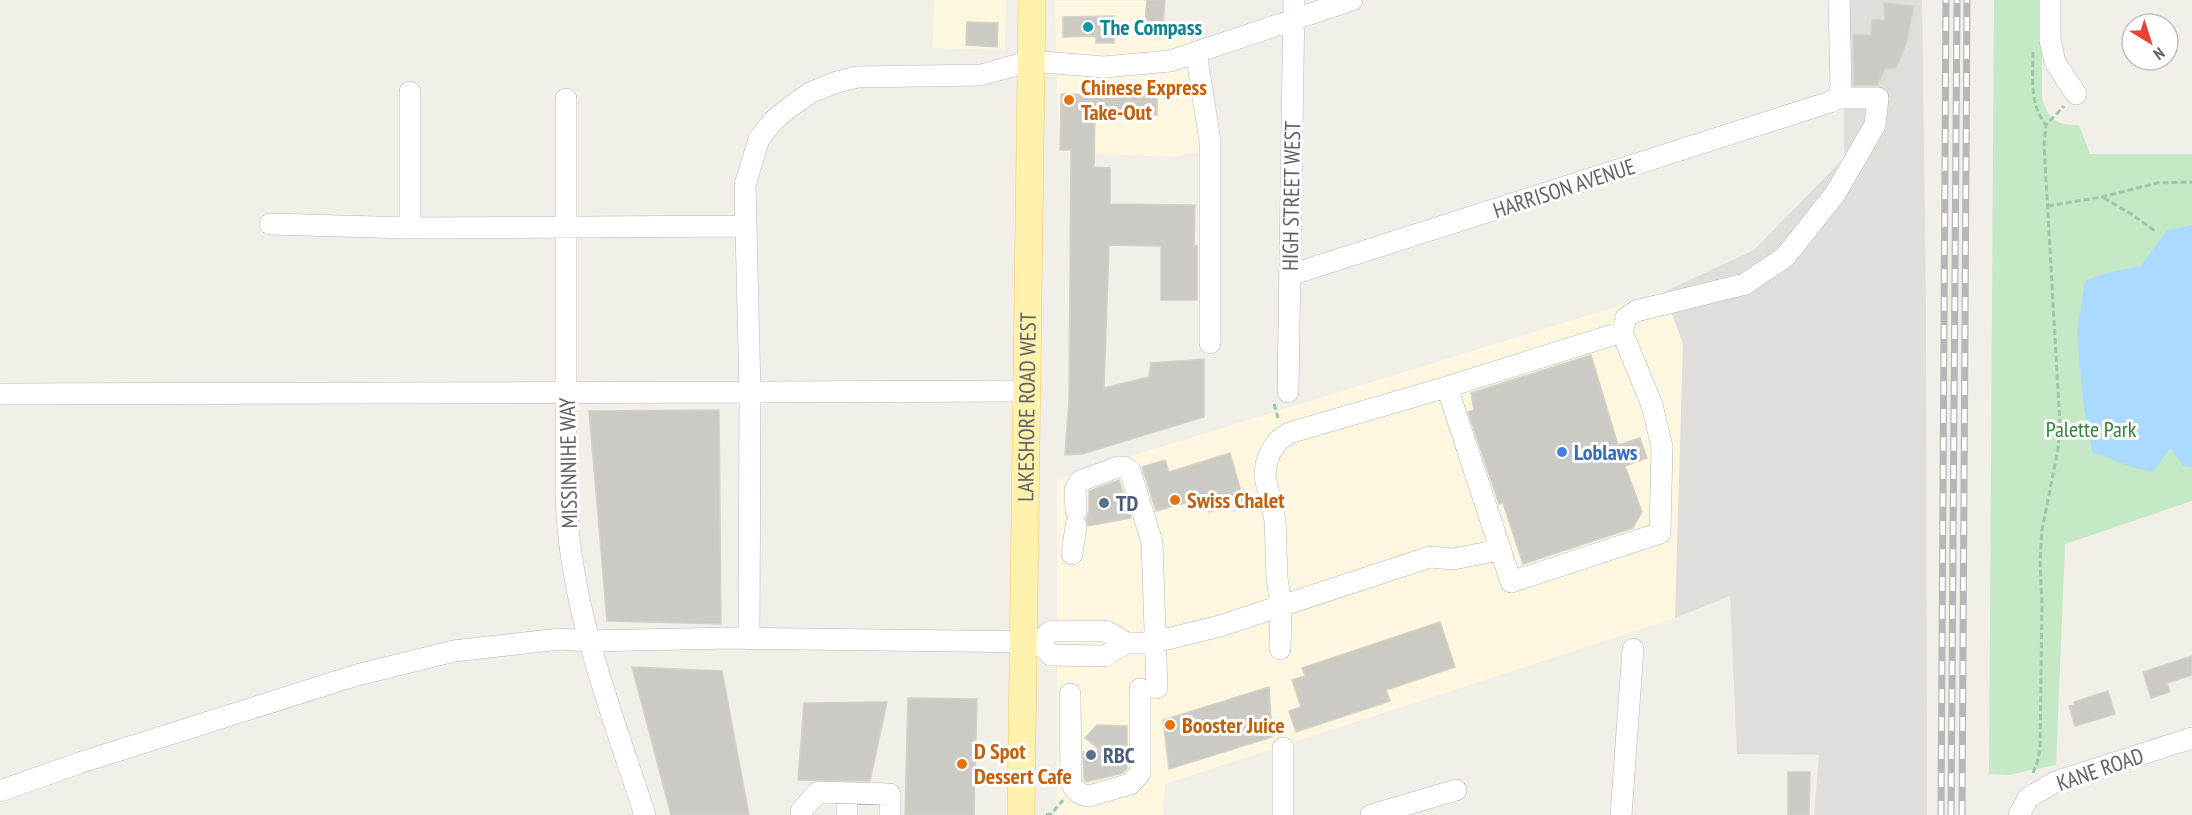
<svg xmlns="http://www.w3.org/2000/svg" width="2192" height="815" viewBox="0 0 2192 815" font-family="'PT Sans Narrow',sans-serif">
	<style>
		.commercial { fill: #fef7e0 }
		.industrial { fill: #e0deda }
		.green { fill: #c5e8c5 }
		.water { fill: #aadaff }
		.building { fill: #cccac5; stroke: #d6d1c6; stroke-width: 1.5 }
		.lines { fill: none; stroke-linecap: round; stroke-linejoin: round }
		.minor-casing { stroke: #b5b8bc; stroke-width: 22 }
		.major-casing { stroke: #f2c960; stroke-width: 28 }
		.path { stroke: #9cc7a9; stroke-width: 3; stroke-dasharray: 6 3; stroke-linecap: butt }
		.minor { stroke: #fff; stroke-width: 21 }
		.major { stroke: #fff2af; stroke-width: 27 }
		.rail-casing { stroke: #b6b7b8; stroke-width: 7 }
		.rail { stroke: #fff; stroke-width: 4.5; stroke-dasharray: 14; stroke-linecap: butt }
		.culture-dot { fill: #0f9aa8; stroke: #fff; stroke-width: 2 }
		.food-dot { fill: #e8710a; stroke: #fff; stroke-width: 2 }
		.shop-dot { fill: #3f7fe0; stroke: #fff; stroke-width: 2 }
		.service-dot { fill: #5c6f8a; stroke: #fff; stroke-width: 2 }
		.labels { text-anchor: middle; stroke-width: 6; stroke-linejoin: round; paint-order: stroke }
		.culture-label { font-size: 22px; font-weight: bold; fill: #0d838f; stroke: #fff; text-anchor: start }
		.food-label { font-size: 22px; font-weight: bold; fill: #c56008; stroke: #fff; text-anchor: start }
		.street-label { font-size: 22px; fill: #5f6368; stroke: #fff }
		.park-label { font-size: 22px; fill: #348238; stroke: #fff }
		.shop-label { font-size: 22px; font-weight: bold; fill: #366cbe; stroke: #fff; text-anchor: start }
		.service-label { font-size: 22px; font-weight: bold; fill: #4e5e75; stroke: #fff; text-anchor: start }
	</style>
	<rect width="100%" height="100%" fill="#f1efe8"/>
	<path class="commercial" d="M934 0H1006L1005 50 933 48Z
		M1055 1H1150L1155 41 1189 35 1206 150 1174 157 1059 152Z
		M1664 292 1683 344 1675 618 1165 784 1163 815H1057V479Z"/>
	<path class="industrial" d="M1845 0H1922L1926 305 1927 815H1814L1819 755 1737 754 1730 596 1675 618 1683 344 1664 292 1754 250 1844 158Z"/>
	<path class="green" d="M1994 0H2042V98C2049 120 2056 125 2079 125L2090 154H2192V501L2065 544 2056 765 2008 775 1989 774Z"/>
	<path class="water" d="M2192 225V467L2183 466 2170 448 2153 472 2137 469 2092 452 2083 400 2077 333 2085 281 2106 273 2141 266 2167 230Z"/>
	<path class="building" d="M1147 0H1165L1163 24 1145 23Z
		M1884 3 1914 6 1906 44 1896 68 1885 69 1877 85H1854L1853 35H1871L1872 20H1885Z
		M1114 16V43H1096V36L1063 37V17Z
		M967 22 998 23 997 47 966 45Z
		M1115 93 1157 95V115L1095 113 1094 167 1110 168V204L1195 205 1194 246H1197V300H1161V246L1109 245 1104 388 1149 377 1151 363 1204 359V417L1082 454 1065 455 1069 401 1071 150H1060L1061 94 1115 95Z
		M1591 355 1618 445 1640 438 1647 458 1625 466 1642 512 1633 528 1523 564 1503 503 1499 504 1468 412 1474 410 1471 393Z
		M719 410 721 624 607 621 589 411Z
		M1230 453 1244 502 1209 512 1207 504 1187 510 1185 503 1156 511 1142 467 1165 460 1169 472Z
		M1119 480 1131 518 1088 526 1086 519 1089 511V491Z
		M1440 622 1455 667 1386 690 1390 701 1296 732 1289 711 1301 707 1292 680 1305 676 1302 668Z
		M2192 656V675L2167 683 2170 692 2151 698 2143 672Z
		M632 667 722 671 749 815H671Z
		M1269 687 1272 737 1169 769 1163 720Z
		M2108 691 2115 714 2075 726 2069 706 2075 705 2074 702Z
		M908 698 977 699 974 815H905Z
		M887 702 870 781 798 780 804 703Z
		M1097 725 1127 726V768L1123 773 1086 782 1084 779 1083 752 1100 750 1085 738Z
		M1788 772H1810L1809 815H1788Z"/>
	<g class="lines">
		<g class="minor-casing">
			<path id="minor" d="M2050 0V40L2055 62 2076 94
				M1196 52 1210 141V343
				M1838 98 1841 87 1839 0
				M566 99V492C568 604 611 710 645 815
				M270 224 410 228 745 226
				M410 228V92
				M1290 275 1830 102 1838 98H1878L1875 125 1835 194 1785 257 1745 284 1636 311 1626 318 1622 332
				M1288 392 1294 0
				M0 394 750 392 745 185 759 139 773 121 790 107 810 93 834 83 857 77 981 75 1031 61 1104 67 1170 61 1352 0
				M1076 511 1075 489 1080 481 1118 467H1125L1130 471 1152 542 1157 688
				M1072 554 1076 526
				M749 639 750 392 1027 391
				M1038 642 1051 655 1105 656 1126 643
				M1280 649 1281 606 1277 578 1275 520 1265 477 1266 464 1271 451 1278 441 1289 433 1447 387 1622 332 1652 405 1662 447 1660 533 1511 582 1447 387
				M1070 694 1071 781C1074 791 1080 795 1089 796L1130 784 1140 773V689
				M0 791 79 763 357 675 454 651 560 639 589 641 729 638 1038 642 1051 631H1106L1126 643H1151L1220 626 1430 557 1453 559 1500 550
				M801 815V811L818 792 890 794V815
				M847 815V793
				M1283 815V748
				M1371 815 1456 790
				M1621 815 1633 649
				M2019 815 2028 798 2055 782 2192 738"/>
		</g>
		<g class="major-casing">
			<g id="major">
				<path id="s1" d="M1021 815 1032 0"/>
			</g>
		</g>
		<path class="path" d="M2033 52C2033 77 2029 104 2046 125
			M2104 198 2131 214 2155 231
			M2048 206 2102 197 2157 183 2192 182
			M1274 404 1278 418
			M2033 773 2037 763 2040 750 2042 607 2040 560 2042 530 2058 449 2060 425 2044 145 2046 125 2064 106
			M1046 815 1051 814 1063 800"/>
		<use href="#minor" class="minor"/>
		<use href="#major" class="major"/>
		<g class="rail-casing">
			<path id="rail" d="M1941 815 1946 0
				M1951 815 1957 0
				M1962 815 1967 0"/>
		</g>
		<use href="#rail" class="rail"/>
	</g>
	<circle class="culture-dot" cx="1088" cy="27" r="6"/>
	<g class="food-dot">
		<circle cx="1069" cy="100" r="6"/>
		<circle cx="1175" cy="500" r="6"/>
		<circle cx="1170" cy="725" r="6"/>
		<circle cx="962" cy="764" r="6"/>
	</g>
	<circle class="shop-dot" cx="1562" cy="452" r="6"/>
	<g class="service-dot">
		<circle cx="1104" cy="503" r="6"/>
		<circle cx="1091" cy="755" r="6"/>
	</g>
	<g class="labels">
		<g class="culture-label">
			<text x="1100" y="35">The Compass</text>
		</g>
		<g class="food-label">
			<text x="1081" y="95">Chinese Express<tspan x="1081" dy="25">Take-Out</tspan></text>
			<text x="1187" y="508">Swiss Chalet</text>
			<text x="1182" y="733">Booster Juice</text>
			<text x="974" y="759">D Spot<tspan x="974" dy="25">Dessert Cafe</tspan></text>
		</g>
		<g class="street-label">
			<text transform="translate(1564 188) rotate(-18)" y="8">HARRISON AVENUE</text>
			<text transform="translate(1291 196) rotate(-89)" y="8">HIGH STREET WEST</text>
			<text dy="8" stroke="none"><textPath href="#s1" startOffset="408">LAKESHORE ROAD WEST</textPath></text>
			<text transform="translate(568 463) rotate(-91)" y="8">MISSINNIHE WAY</text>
			<text transform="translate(2100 769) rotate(-19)" y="8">KANE ROAD</text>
		</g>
		<g class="park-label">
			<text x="2091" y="437">Palette Park</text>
		</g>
		<g class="shop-label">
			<text x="1574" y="460">Loblaws</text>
		</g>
		<g class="service-label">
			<text x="1116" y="511">TD</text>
			<text x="1103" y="763">RBC</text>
		</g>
	</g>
	<g transform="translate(2150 42) rotate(142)"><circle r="28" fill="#ffffff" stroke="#bfc1c3" stroke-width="1.5"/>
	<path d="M0-4.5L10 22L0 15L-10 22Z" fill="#ea4335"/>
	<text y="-9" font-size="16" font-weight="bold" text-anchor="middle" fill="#5f6368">N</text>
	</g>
</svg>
